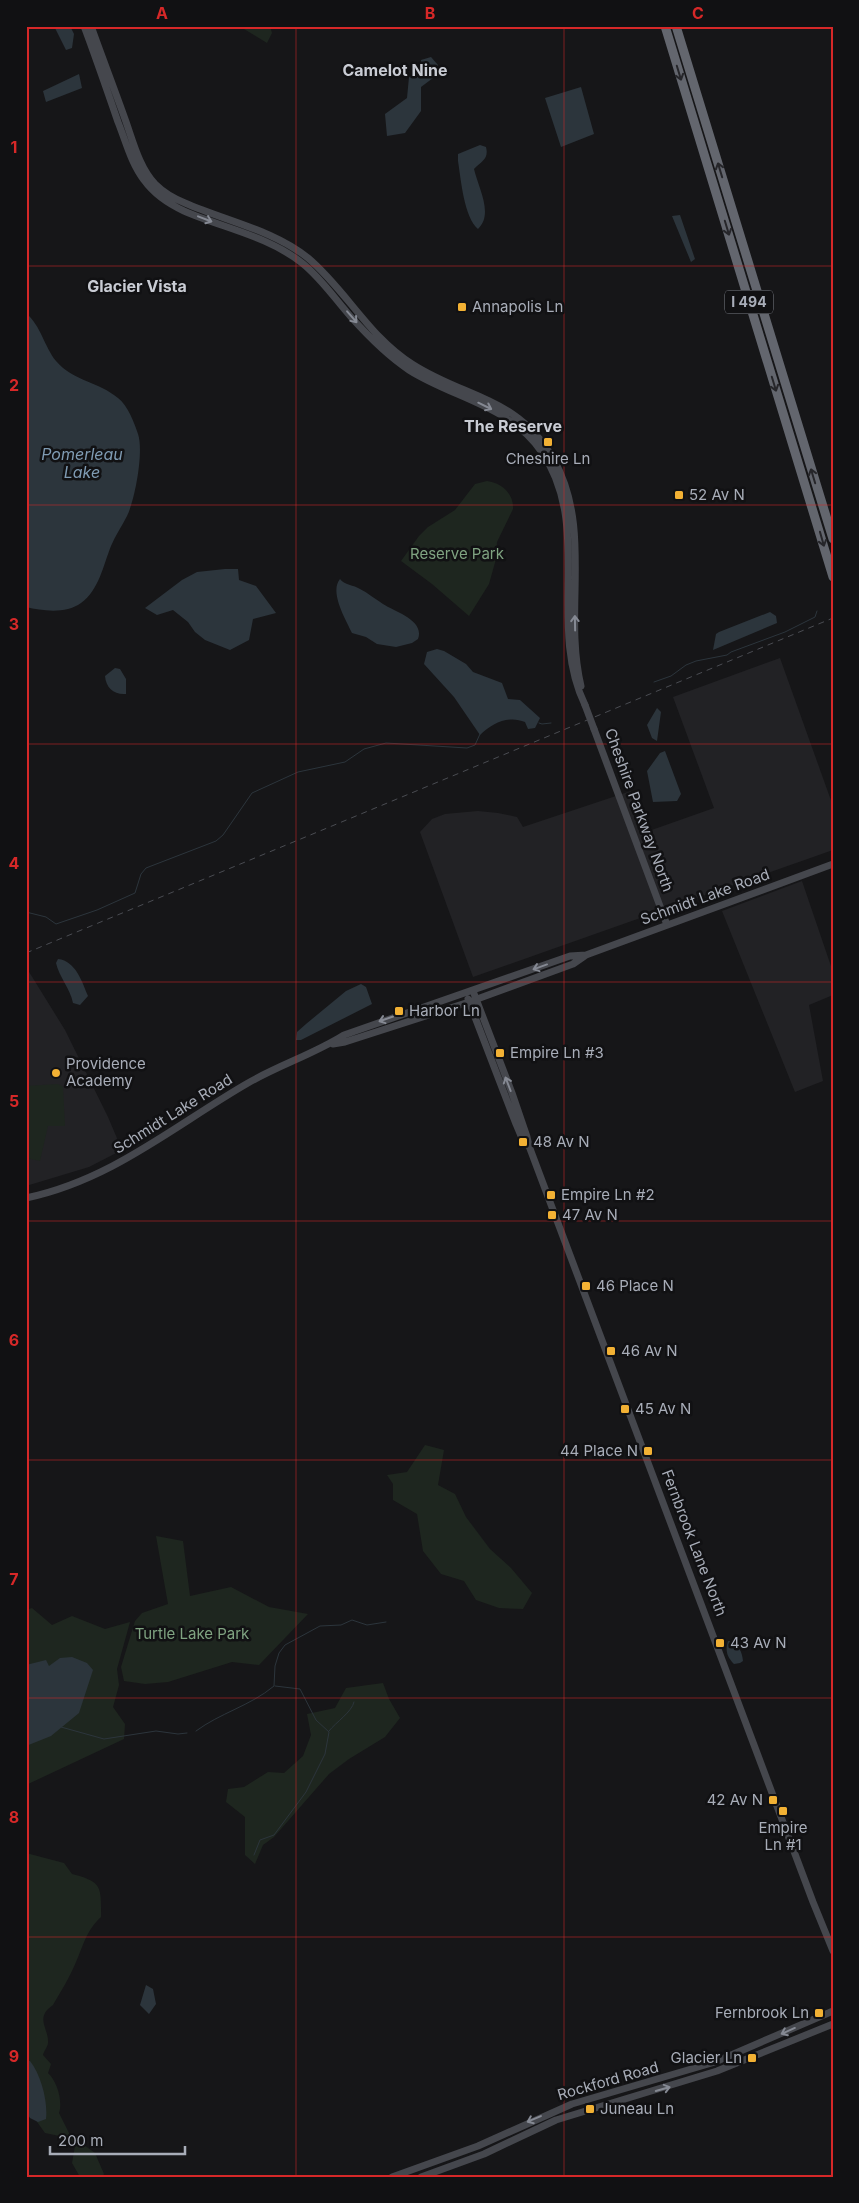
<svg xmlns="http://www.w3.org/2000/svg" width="859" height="2203" viewBox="0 0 859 2203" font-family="Inter,sans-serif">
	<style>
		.built { fill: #222225 }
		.green { fill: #1e261f }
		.water { fill: #2c353c }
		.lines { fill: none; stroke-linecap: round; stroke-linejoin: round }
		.stream { stroke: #2c353c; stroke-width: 1 }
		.secondary { stroke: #45474d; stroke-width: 7 }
		.highway { stroke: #63666e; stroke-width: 9 }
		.rail { stroke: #4a4c52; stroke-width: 1; stroke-dasharray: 6 5; stroke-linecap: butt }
		.secondary-bridge { stroke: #45474d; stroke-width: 7 }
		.oneway { stroke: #26262a }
		.oneway2 { stroke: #858993 }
		.grid { fill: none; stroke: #d62828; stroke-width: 1; stroke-opacity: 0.55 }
		.poi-dot { fill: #f2b134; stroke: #111113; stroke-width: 2 }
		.labels { text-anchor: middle; stroke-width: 5; stroke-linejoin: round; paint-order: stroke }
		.shield { fill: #111113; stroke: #7b7e86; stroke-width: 1 }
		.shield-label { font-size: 14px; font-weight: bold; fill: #a8adb8 }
		.poi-label { font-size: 15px; fill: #a8adb8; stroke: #111113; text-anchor: start }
		.park-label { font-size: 15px; fill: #7fa381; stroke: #111113 }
		.street-label { font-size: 15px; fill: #a8adb8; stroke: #111113 }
		.neighbourhood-label { font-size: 16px; font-weight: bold; fill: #c9ccd4; stroke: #111113 }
		.water-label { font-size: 16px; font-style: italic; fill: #7f9bb3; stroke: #111113 }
		.neatline { fill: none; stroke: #d62828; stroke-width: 2 }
		.grid-label { font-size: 16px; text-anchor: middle; font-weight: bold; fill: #d62828 }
	</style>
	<rect width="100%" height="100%" fill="#161618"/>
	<path class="built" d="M780 658 833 806V850L473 977 420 832 432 819 445 814 478 811 498 813 517 817 523 827 631 791 646 832 714 808 673 697Z
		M802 881 833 972V995L809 1005 823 1081 795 1092 722 911Z
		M26 967 65 1030 108 1117 122 1150 89 1167 26 1186Z"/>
	<path class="green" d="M239 26H270L272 33 267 43Z
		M487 481C502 483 514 494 513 509L497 542 496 559 489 584 469 616 432 584 401 561 419 536 428 527 455 510 475 484Z
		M58 1084 63 1087 65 1126H48L40 1161 26 1158V1086Z
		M425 1445 444 1450 438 1485 455 1494 466 1517 490 1549 511 1568 532 1593 523 1609 499 1608 476 1600 464 1581 441 1574 423 1551 417 1514 393 1500V1484L387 1475 407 1472Z
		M156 1536 183 1541 190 1596 231 1587 269 1607 308 1614 259 1665 232 1662 168 1682 145 1684 124 1681 121 1667 135 1621 142 1613 168 1604Z
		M32 1608 52 1625 72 1616 105 1629 130 1622 117 1669 119 1685 113 1707 125 1724 124 1739 26 1785V1610Z
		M383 1683 389 1699 400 1718 385 1737 349 1759 329 1774 274 1837 263 1845 255 1864 245 1855V1817L226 1802 228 1789 244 1787 268 1772 284 1773 303 1756 311 1735 307 1714 335 1708 346 1688Z
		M26 1853 64 1863 72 1874C103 1882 101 1887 101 1917 86 1931 84 1944 76 1962 70 1977 61 1991 53 2005 34 2018 49 2028 48 2043 48 2046 44 2051 43 2055L51 2064 48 2073C57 2081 63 2101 59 2113L70 2135 95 2153 104 2174 102 2177H80L72 2163 75 2146 69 2138 45 2133 30 2112 26 2104Z"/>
	<path class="water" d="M54 26H70L74 34 72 48 66 50Z
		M431 57 438 65 437 75 421 87V111L405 133 387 136 385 114 407 98 409 77 421 65V60Z
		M79 74 82 88 46 102 43 91Z
		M581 87 594 134 561 147 545 98Z
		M480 145 486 147C489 159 482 161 474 169 478 187 494 214 478 229 464 217 461 180 458 161V154Z
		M680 215 695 259 691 262 672 216Z
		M26 313C41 326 44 346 56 361 73 381 99 382 118 398 128 406 134 422 138 434 144 451 135 500 127 516 122 526 115 536 111 546 103 566 99 590 81 603 66 614 43 611 26 607Z
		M225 569H238L239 580 256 586 276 613 253 619 249 640 230 650 205 640 195 632 188 622 173 610 157 615 145 608 182 580 197 572Z
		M340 579C344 585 354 585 360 589 368 593 375 599 383 604 395 612 425 620 418 639L412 643 396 647 377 644 366 637 352 633C346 620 329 592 340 579Z
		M770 612 776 616 777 623 713 650 716 634 719 632Z
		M437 649 444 651 466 664 473 672 502 683 508 699 520 700 540 718 535 728 528 729 525 722C509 715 492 723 480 735L454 697 424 664 427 652Z
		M115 668 120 669 126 679V694C114 695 106 688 105 676Z
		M657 708 661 712 657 741 652 738 647 725Z
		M665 751 681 794 677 801 653 802 647 771 660 753Z
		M58 959C76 961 82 982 88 996L80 1005 73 1003C70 988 59 977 56 963Z
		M361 984 366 987 372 1004 301 1040H296L297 1032 306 1024 346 991Z
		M728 1641H732C739 1647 742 1651 743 1661L740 1663 734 1664C727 1657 725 1651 728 1641Z
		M72 1657 87 1663 93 1670 79 1713 51 1736 26 1746V1665L46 1660 49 1666 60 1658Z
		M146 1985 153 1989 156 2004 149 2014 140 2005Z
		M26 2061H30C41 2075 48 2101 46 2119L38 2122 30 2118 26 2112Z"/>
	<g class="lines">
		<path class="stream" d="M654 682 671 676 686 665 696 661 727 655 731 652 785 632 815 617 817 611
			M539 723 542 724 551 723
			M26 912 46 917 56 924 97 910 135 893 141 874 146 868 216 841 223 835 252 793 298 772 345 762 364 749 386 743 467 748 475 745 480 734
			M61 1727 104 1739 156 1731 178 1734 187 1733
			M196 1731C220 1713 250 1706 274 1686L275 1666 279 1653 285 1645 320 1626 341 1625 352 1620 367 1625 386 1622
			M329 1731C336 1722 352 1712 354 1702
			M254 1855 260 1840 274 1835 306 1792 325 1754 329 1732 316 1720 300 1689 275 1686"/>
		<path class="secondary" d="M84 26C96 58 107 90 118 122 126 142 131 163 144 180 154 194 169 204 184 211 223 228 268 236 302 263 321 278 335 299 351 317 368 336 388 356 409 370 453 398 509 405 541 451 594 526 546 624 585 705
			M91 26C102 57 114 88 125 119 133 141 139 167 155 184 163 192 175 199 185 203 226 221 273 230 308 258 346 290 369 337 412 364 466 399 518 396 554 460 593 530 563 611 581 686
			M594 729 667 925
			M473 991 512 1093 527 1137 529 1146 813 1902 833 1951
			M468 999 516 1124 524 1143 529 1146
			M333 1044 345 1042 469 1002 573 964 586 955 833 864
			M26 1198C112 1180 175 1125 248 1083 279 1065 314 1054 344 1035L570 956 586 955
			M392 2177 478 2146 572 2104 715 2062 833 2011
			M421 2177 484 2154 556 2120 717 2071 833 2024"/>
		<path class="highway" d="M665 26 833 577
			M676 26 833 539"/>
		<path class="rail" d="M26 953 833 618"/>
		<path class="secondary-bridge" d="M585 705 594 729"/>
	</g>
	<defs><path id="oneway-shaft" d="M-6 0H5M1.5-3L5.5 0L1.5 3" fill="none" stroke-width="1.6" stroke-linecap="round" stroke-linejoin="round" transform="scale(1.25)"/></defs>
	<g class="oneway">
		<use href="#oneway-shaft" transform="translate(679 73) rotate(73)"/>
		<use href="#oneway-shaft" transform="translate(720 170) rotate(-107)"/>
		<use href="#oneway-shaft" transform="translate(727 228) rotate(73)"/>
		<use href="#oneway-shaft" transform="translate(774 384) rotate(73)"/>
		<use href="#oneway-shaft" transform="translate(813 476) rotate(-107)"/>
		<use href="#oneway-shaft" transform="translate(822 539) rotate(74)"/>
	</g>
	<g class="oneway2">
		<use href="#oneway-shaft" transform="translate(205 219) rotate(21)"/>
		<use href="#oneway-shaft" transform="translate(352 317) rotate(49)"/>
		<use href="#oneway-shaft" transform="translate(485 406) rotate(26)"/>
		<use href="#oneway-shaft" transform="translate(575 623) rotate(-91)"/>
		<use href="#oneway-shaft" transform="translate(540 967) rotate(160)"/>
		<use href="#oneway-shaft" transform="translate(386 1019) rotate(161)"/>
		<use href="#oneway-shaft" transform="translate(508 1084) rotate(-111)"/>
		<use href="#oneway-shaft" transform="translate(788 2031) rotate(156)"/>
		<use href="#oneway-shaft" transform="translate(663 2089) rotate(-16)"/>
		<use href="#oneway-shaft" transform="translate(534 2119) rotate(157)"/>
	</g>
	<path class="grid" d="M296 26V2177M564 26V2177M26 266H833M26 505H833M26 744H833M26 982H833M26 1221H833M26 1460H833M26 1698H833M26 1937H833"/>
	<g class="poi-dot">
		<rect x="457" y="302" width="10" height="10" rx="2.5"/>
		<rect x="543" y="437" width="10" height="10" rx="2.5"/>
		<rect x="674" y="490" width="10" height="10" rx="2.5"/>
		<rect x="394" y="1006" width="10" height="10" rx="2.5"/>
		<rect x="495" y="1048" width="10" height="10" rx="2.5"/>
		<circle cx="56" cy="1073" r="5"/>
		<rect x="518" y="1137" width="10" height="10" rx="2.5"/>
		<rect x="546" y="1190" width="10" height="10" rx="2.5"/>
		<rect x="547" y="1210" width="10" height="10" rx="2.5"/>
		<rect x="581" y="1281" width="10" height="10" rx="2.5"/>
		<rect x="606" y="1346" width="10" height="10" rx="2.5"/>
		<rect x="620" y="1404" width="10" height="10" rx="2.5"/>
		<rect x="643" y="1446" width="10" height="10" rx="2.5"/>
		<rect x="715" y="1638" width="10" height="10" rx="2.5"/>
		<rect x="768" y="1795" width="10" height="10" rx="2.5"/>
		<rect x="778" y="1806" width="10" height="10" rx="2.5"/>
		<rect x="814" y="2008" width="10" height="10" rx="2.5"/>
		<rect x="747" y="2053" width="10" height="10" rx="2.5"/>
		<rect x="585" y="2104" width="10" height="10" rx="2.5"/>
	</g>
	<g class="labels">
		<rect class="shield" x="725" y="290.5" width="48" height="23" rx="4"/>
		<g class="shield-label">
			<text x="749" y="307">I 494</text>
		</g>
		<g class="poi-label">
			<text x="472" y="312">Annapolis Ln</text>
			<text x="548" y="464" text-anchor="middle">Cheshire Ln</text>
			<text x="689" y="500">52 Av N</text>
			<text x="409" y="1016">Harbor Ln</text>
			<text x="510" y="1058">Empire Ln #3</text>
			<text x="66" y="1069">Providence<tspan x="66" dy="17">Academy</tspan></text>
			<text x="533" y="1147">48 Av N</text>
			<text x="561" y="1200">Empire Ln #2</text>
			<text x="562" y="1220">47 Av N</text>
			<text x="596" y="1291">46 Place N</text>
			<text x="621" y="1356">46 Av N</text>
			<text x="635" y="1414">45 Av N</text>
			<text x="638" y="1456" text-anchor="end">44 Place N</text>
			<text x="730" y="1648">43 Av N</text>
			<text x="763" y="1805" text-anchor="end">42 Av N</text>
			<text x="783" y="1833" text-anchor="middle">Empire<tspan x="783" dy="17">Ln #1</tspan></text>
			<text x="809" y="2018" text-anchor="end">Fernbrook Ln</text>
			<text x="742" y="2063" text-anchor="end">Glacier Ln</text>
			<text x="600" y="2114">Juneau Ln</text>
		</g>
		<g class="park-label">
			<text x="457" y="559">Reserve Park</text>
			<text x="192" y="1639">Turtle Lake Park</text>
		</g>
		<g class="street-label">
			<text transform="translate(639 810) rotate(70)" y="5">Cheshire Parkway North</text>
			<text transform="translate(705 897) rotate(-20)" y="5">Schmidt Lake Road</text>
			<text transform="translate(173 1114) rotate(-32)" y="5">Schmidt Lake Road</text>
			<text transform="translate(694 1543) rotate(69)" y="5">Fernbrook Lane North</text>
			<text transform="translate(608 2081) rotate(-16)" y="5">Rockford Road</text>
		</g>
		<g class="neighbourhood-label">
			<text x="395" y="76">Camelot Nine</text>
			<text x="137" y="292">Glacier Vista</text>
			<text x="513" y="432">The Reserve</text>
		</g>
		<g class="water-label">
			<text x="82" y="460">Pomerleau<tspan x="82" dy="18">Lake</tspan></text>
		</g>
	</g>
	<rect width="859" height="2203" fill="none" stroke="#111113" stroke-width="55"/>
	<path d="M50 2146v8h135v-8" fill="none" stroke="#a8adb8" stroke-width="2.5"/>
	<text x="58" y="2146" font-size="15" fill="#a8adb8" stroke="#111113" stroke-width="4" paint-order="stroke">200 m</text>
	<rect x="28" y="28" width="804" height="2148" class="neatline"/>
	<g class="grid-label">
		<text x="162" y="19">A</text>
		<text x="430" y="19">B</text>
		<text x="698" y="19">C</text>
		<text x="14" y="153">1</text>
		<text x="14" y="391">2</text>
		<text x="14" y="630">3</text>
		<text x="14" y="869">4</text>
		<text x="14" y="1107">5</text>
		<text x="14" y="1346">6</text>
		<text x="14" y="1585">7</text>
		<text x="14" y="1823">8</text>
		<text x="14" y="2062">9</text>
	</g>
</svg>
